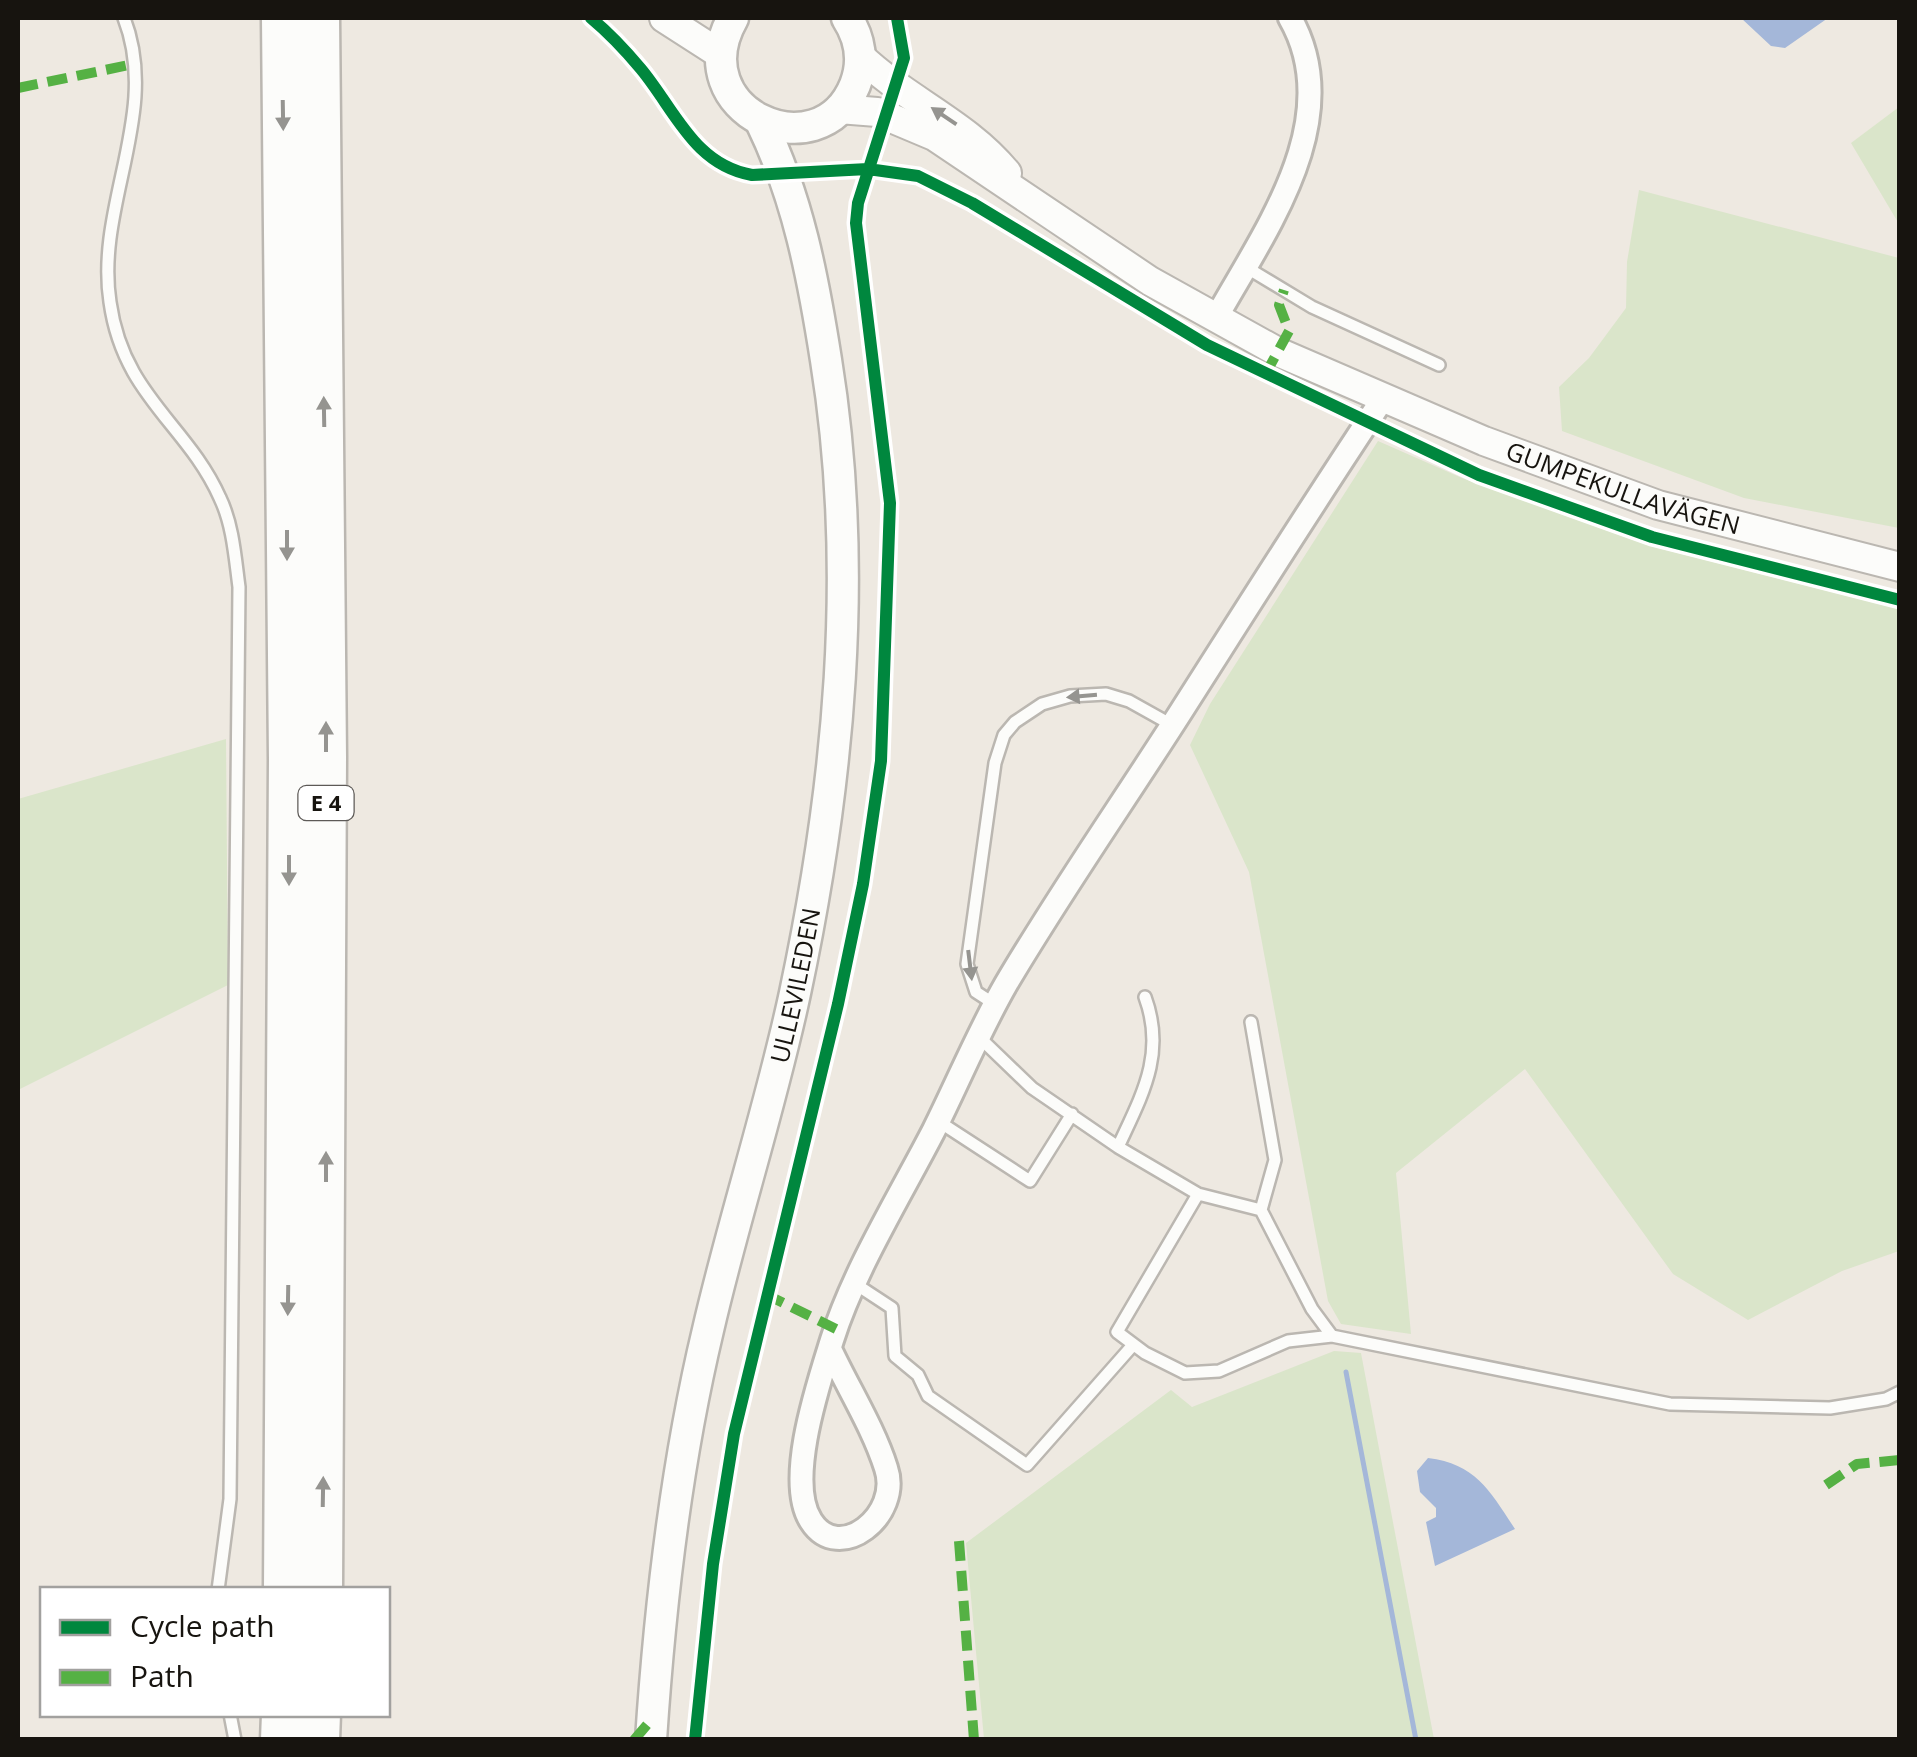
<svg xmlns="http://www.w3.org/2000/svg" width="1917" height="1757" viewBox="0 0 1917 1757" font-family="'Open Sans',sans-serif">
	<style>
		.green { fill: #dae5ca }
		.water { fill: #a4b7d9 }
		.lines { fill: none; stroke-linecap: round; stroke-linejoin: round }
		.stream { stroke: #a4b7d9; stroke-width: 5 }
		.service-casing { stroke: #bbb7b1; stroke-width: 16 }
		.minor-casing { stroke: #bbb7b1; stroke-width: 28 }
		.tertiary-casing { stroke: #bbb7b1; stroke-width: 32 }
		.secondary-casing { stroke: #bbb7b1; stroke-width: 35 }
		.motorway-casing { stroke: #bbb7b1; stroke-width: 45 }
		.service { stroke: #fcfcfa; stroke-width: 11 }
		.minor { stroke: #fcfcfa; stroke-width: 22 }
		.tertiary { stroke: #fcfcfa; stroke-width: 28 }
		.secondary { stroke: #fcfcfa; stroke-width: 30 }
		.motorway { stroke: #fcfcfa; stroke-width: 40 }
		.quiet { stroke: #55b144; stroke-width: 10; stroke-dasharray: 20 10; stroke-linecap: butt }
		.cycleway-casing { stroke: #fff; stroke-width: 19 }
		.cycleway { stroke: #00873e; stroke-width: 12 }
		.oneway { fill: #959490 }
		.labels { text-anchor: middle; stroke-width: 10; stroke-linejoin: round; paint-order: stroke }
		.shield { fill: #fff; stroke: #5d5a57; stroke-width: 2.5 }
		.shield-label { font-size: 22px; font-weight: bold; fill: #17140f }
		.street-label { font-size: 25px; fill: #17140f; stroke: #fff }
	</style>
	<rect width="100%" height="100%" fill="#eee9e1"/>
	<path class="green" d="M1899 107V224L1851 143Z
		M1639 190 1899 258V528L1744 498 1562 431 1559 387 1589 358 1626 308 1627 262Z
		M1378 441 1462 478 1650 546 1899 609V1251L1842 1271 1748 1320 1673 1274 1525 1069 1396 1173 1411 1334 1341 1324 1328 1301 1249 872 1190 745 1210 704Z
		M226 739 228 985 18 1090V799Z
		M1334 1351 1361 1353 1434 1739H984L966 1543 1171 1390 1192 1407Z"/>
	<path class="water" d="M1741 18H1828L1785 48 1771 46Z
		M1428 1458C1476 1464 1490 1491 1515 1529L1435 1566 1426 1522 1436 1517V1508L1420 1492 1417 1471Z"/>
	<g class="lines">
		<path class="stream" d="M1346 1372 1416 1740"/>
		<g class="service-casing">
			<path id="service" d="M124 18C161 113 95 206 110 302 123 396 187 424 220 498 233 525 235 557 239 587L230 1499 218 1590
				M1244 266 1312 307 1439 365
				M1145 997C1166 1054 1142 1095 1118 1147L1198 1194 1261 1210 1312 1309 1332 1336 1670 1404 1830 1408 1886 1399 1900 1392
				M996 1005 976 992 967 964 995 763 1004 735 1015 722 1042 704 1070 696 1106 694 1129 701 1172 725
				M1251 1022 1275 1160 1261 1210
				M979 1037 1032 1088 1118 1147
				M938 1121 1030 1181 1072 1114
				M1198 1194 1117 1332 1145 1353 1185 1373 1219 1371 1288 1341 1332 1336
				M857 1285 892 1308 895 1356 918 1375 928 1396 1027 1465 1133 1345
				M230 1714 235 1740"/>
		</g>
		<g class="minor-casing">
			<path id="minor" d="M1216 318C1264 232 1348 119 1290 18
				M830 1349C848 1388 873 1427 886 1468 902 1515 839 1565 811 1521 785 1481 819 1382 832 1340 854 1270 900 1196 934 1130 958 1082 979 1031 1006 984 1061 891 1124 801 1182 710 1249 605 1315 500 1384 397"/>
		</g>
		<g class="tertiary-casing">
			<g id="tertiary">
				<path d="M664 18 720 54"/>
				<path d="M860 56C906 100 966 123 1007 173"/>
				<path id="s1" d="M839 109 877 112 934 136 1150 281 1278 352 1484 441 1658 505 1900 567"/>
			</g>
		</g>
		<g class="secondary-casing">
			<g id="secondary">
				<path d="M733 18C680 111 819 174 855 85 864 62 860 38 847 18"/>
				<path id="s2" d="M651 1740C660 1602 676 1464 708 1330 734 1217 771 1106 795 993 839 786 860 571 826 360 813 277 798 198 761 122"/>
			</g>
		</g>
		<g class="motorway-casing">
			<path id="motorway" d="M282 18 289 760 284 1590
				M319 18 326 757 322 1590
				M281 1740 282 1714
				M319 1740 320 1714"/>
		</g>
		<use href="#service" class="service"/>
		<use href="#minor" class="minor"/>
		<use href="#tertiary" class="tertiary"/>
		<use href="#secondary" class="secondary"/>
		<use href="#motorway" class="motorway"/>
		<path class="quiet" d="M18 88 134 64
			M1265 375 1289 331 1279 305 1284 290
			M765 1294 836 1329
			M1826 1485 1857 1464 1900 1460
			M959 1541 974 1740
			M634 1740 652 1719"/>
		<g class="cycleway-casing">
			<path id="cycleway" d="M591 18C609 33 626 51 641 69 675 110 694 165 752 175L868 169 918 176 972 203 1207 345 1479 475 1652 537 1900 600
				M695 1740 713 1564 734 1434 838 1004 863 884 881 761 890 503 856 223 858 203 904 58 897 18"/>
		</g>
		<use href="#cycleway" class="cycleway"/>
	</g>
	<defs><path id="oneway-solid" d="M-6-.8H1V-3.2L6.5 0L1 3.2V.8H-6Z" transform="scale(2.5)"/></defs>
	<g class="oneway">
		<use href="#oneway-solid" transform="translate(283 115) rotate(89)"/>
		<use href="#oneway-solid" transform="translate(944 116) rotate(-146)"/>
		<use href="#oneway-solid" transform="translate(324 412) rotate(-91)"/>
		<use href="#oneway-solid" transform="translate(287 545) rotate(90)"/>
		<use href="#oneway-solid" transform="translate(1082 696) rotate(175)"/>
		<use href="#oneway-solid" transform="translate(326 737) rotate(-90)"/>
		<use href="#oneway-solid" transform="translate(289 870) rotate(90)"/>
		<use href="#oneway-solid" transform="translate(970 965) rotate(83)"/>
		<use href="#oneway-solid" transform="translate(326 1167) rotate(-90)"/>
		<use href="#oneway-solid" transform="translate(288 1300) rotate(91)"/>
		<use href="#oneway-solid" transform="translate(323 1492) rotate(-89)"/>
	</g>
	<g class="labels">
		<rect class="shield" x="298.5" y="786" width="55" height="34" rx="8"/>
		<g class="shield-label">
			<text x="326" y="811">E 4</text>
		</g>
		<g class="street-label">
			<text dy="9" stroke="none"><textPath href="#s1" startOffset="878">GUMPEKULLAVÄGEN</textPath></text>
			<text dy="9" stroke="none"><textPath href="#s2" startOffset="770">ULLEVILEDEN</textPath></text>
		</g>
	</g>
	<rect width="1917" height="1757" fill="none" stroke="#17140f" stroke-width="40"/>
	<rect x="40" y="1587" width="350" height="130" fill="#ffffff" stroke="#a2a19f" stroke-width="2.5"/>
	<rect x="60" y="1620" width="50" height="15" fill="#00873e" stroke="#a2a19f" stroke-width="2.5"/>
	<text x="130" y="1637" font-size="30" fill="#17140f">Cycle path</text>
	<rect x="60" y="1670" width="50" height="15" fill="#55b144" stroke="#a2a19f" stroke-width="2.5"/>
	<text x="130" y="1687" font-size="30" fill="#17140f">Path</text>
</svg>
